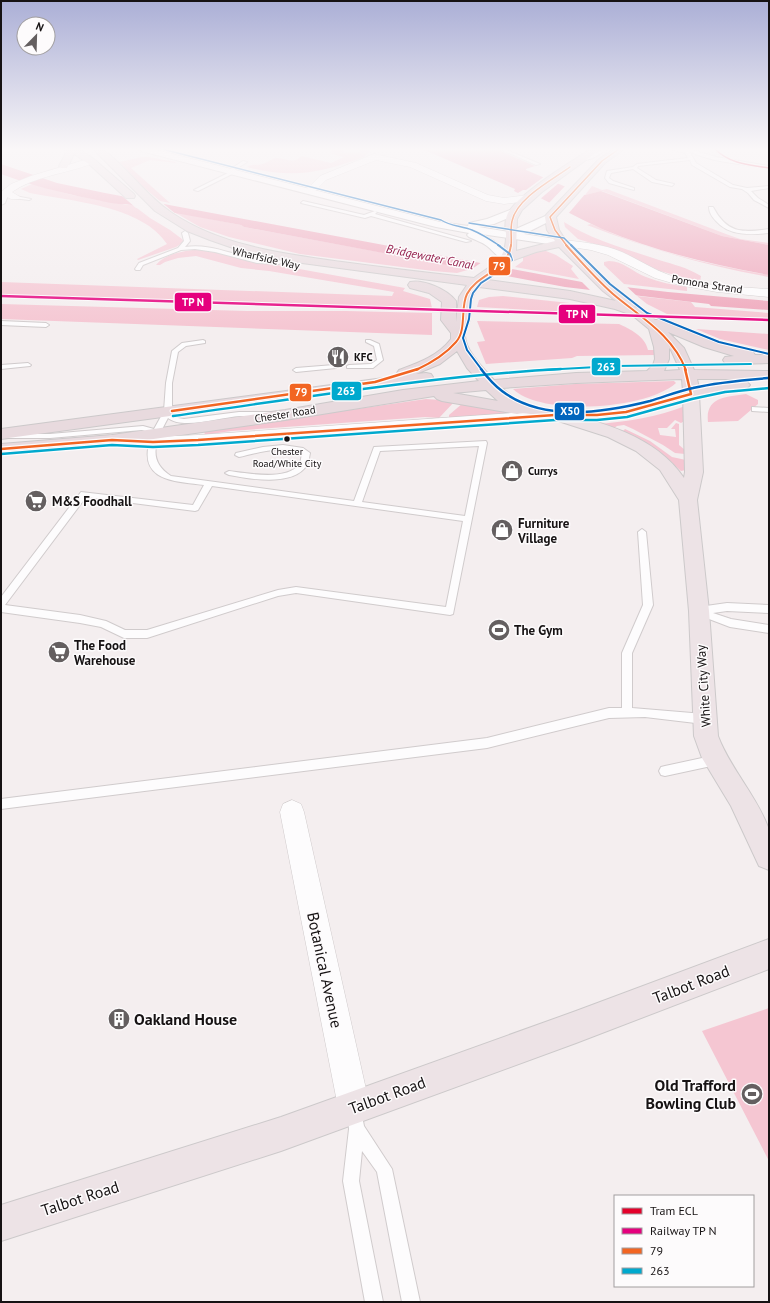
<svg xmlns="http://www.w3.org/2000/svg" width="770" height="1303" viewBox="0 0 770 1303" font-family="'PT Sans',sans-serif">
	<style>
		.green { fill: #f5c6d2 }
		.water { fill: #efa7bb }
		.pier { fill: #f4eeef }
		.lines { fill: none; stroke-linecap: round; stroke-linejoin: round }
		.service-casing { stroke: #d0cbcc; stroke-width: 2 }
		.pedestrian-casing { stroke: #d0cbcc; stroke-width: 2 }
		.minor-casing { stroke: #d0cbcc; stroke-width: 1 }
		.tertiary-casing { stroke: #d0cbcc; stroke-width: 2 }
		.primary-casing { stroke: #ccc9ca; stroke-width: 2 }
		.trunk-casing { stroke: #ccc9ca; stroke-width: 2 }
		.service { fill: #fdfcfd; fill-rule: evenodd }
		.pedestrian { fill: #fdfcfd; fill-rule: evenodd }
		.minor { fill: #fdfcfd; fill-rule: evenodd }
		.tertiary { fill: #fdfcfd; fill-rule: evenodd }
		.primary { fill: #ede3e6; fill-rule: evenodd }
		.trunk { fill: #e8dade; fill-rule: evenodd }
		.bus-1-far2-casing { stroke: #fdfbfc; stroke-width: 3 }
		.bus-1-far1-casing { stroke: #fdfbfc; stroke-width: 4 }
		.bus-1-casing { stroke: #fdfbfc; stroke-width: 5 }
		.bus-2-far1-casing { stroke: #fdfbfc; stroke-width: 4 }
		.bus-2-casing { stroke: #fdfbfc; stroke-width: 5 }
		.bus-3-far2-casing { stroke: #fdfbfc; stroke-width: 3 }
		.bus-3-far1-casing { stroke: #fdfbfc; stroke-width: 4 }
		.bus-3-casing { stroke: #fdfbfc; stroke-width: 5 }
		.bus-1-far2 { stroke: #f26522; stroke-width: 1.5 }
		.bus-1-far1 { stroke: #f26522; stroke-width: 2 }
		.bus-1 { stroke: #f26522; stroke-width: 2.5 }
		.bus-2-far1 { stroke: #00a9ce; stroke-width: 2 }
		.bus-2 { stroke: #00a9ce; stroke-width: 2.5 }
		.bus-3-far2 { stroke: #0065bd; stroke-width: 1.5 }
		.bus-3-far1 { stroke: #0065bd; stroke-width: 2 }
		.bus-3 { stroke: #0065bd; stroke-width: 2.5 }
		.rail-1-casing { stroke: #fdfbfc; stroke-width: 4.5 }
		.rail-1 { stroke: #e5007d; stroke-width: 2.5 }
		.tram-1-casing { stroke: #fdfbfc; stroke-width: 3 }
		.tram-1 { stroke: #e4002b; stroke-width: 1.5 }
		.bus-dot { fill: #161213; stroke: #fdfbfc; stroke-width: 1.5 }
		.labels { text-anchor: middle; stroke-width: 3; stroke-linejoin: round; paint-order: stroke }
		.far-bus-label { font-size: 10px; fill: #161213; stroke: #fdfbfc }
		.far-street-label { font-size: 11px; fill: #161213; stroke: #fdfbfc }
		.far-poi-label { font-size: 11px; font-weight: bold; fill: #161213; stroke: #fdfbfc; text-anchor: start }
		.far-water-label { font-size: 12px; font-style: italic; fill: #95204d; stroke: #fdfbfc }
		.poi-label { font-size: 13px; font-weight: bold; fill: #161213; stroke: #fdfbfc; text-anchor: start }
		.street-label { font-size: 13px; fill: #161213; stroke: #fdfbfc }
		.near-street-label { font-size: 16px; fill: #161213; stroke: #fdfbfc }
		.near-poi-label { font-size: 16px; font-weight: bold; fill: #161213; stroke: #fdfbfc; text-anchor: start }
		.line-badge { stroke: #fdfbfc; stroke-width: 1.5 }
		.badge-label { font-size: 11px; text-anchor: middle; font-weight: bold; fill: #fff }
	</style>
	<rect width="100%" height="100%" fill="#f4eeef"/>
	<path class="green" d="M331 149H343L344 153 360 152 358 149H366L370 151 364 157C319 173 294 179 247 167 254 163 256 166 262 164 267 163 272 158 277 158 285 158 295 165 301 156L331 163 344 157 332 154Z
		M142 157H149L175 162 176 163 150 160 131 168 170 203 160 201 142 186 119 162Z
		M32 184 72 195 120 204 133 205 150 218 170 230 182 239 184 242 176 247 138 260 137 259 167 244C143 206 71 201 30 193L21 189Z
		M592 186 602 190 607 189 726 234 740 239 769 243V245L722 236 602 191 585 195Z
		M174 212 241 225 244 227 471 269 457 273 433 271 300 254 229 237 200 227Z
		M564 222C590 239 629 250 659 260 675 265 686 267 701 276L700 282 660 271 604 247 578 239 565 227Z
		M591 224C646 250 709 265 769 275V277C706 266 646 248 587 225Z
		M203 249 252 262 277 265 405 288 403 291 430 299 432 308 1 295V282L392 296 394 292 269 271 241 268 196 256 178 258 165 262 160 265H156C165 253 188 250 203 249Z
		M541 249 556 255 573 266 571 269 579 279 515 267 523 261V256Z
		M609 261C623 261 633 272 646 277 659 282 673 285 687 287V291L624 284 604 265V262Z
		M503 296 579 304 601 314 477 307 479 300 489 297Z
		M637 296 691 302 695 307 769 313V318L667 314 647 304Z
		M1 304 247 311H346L432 313V335L1 319Z
		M477 321 619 324C630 329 645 336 648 350H656V355L577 356 572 358 486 364 477 342 485 341Z
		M696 329 769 334V350L720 339Z
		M674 381 676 383C648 409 542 417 513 389L575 384Z
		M746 394 758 400V404L738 421 708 422C705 397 726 397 746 394Z
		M426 399 455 401 439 418 425 417 231 431 205 435 204 431Z
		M463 403 508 413 449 418V415Z
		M685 406 686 420 681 423 675 420 667 428H658L660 435 676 437 675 429H671L676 423 679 424V445L685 450V454L675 453 663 445 633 429 624 425 617 426 614 428 600 424C629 421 658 417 685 406Z
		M625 429 650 441 672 457 686 460V470L681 471 657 450 623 431Z
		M769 1008V1161L702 1031Z"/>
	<path class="water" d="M422 149H496L535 166 526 169V170L585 195 601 191 722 236 769 245V275C712 265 655 251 602 229 576 217 551 203 525 190H523L518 193 514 191 515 189Z
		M1 164 57 183 105 193 582 282 668 292 769 301V310L711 306 709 304 565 287 244 227 241 225 126 204C115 205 103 201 92 199 61 193 31 185 1 174Z"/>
	<path class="pier" d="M545 176 560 182 539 200 525 192 518 195 516 194 526 190Z
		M566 185 586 193 568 214 548 204Z
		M120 194 160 201 177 215 136 208Z
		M482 262 514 268 502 277 469 271Z
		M580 280 625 285 638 297 592 292Z"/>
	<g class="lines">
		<g class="service-casing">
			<path id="service" d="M500 149H504L540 164 536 165Z
				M604 149H608L593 158 578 162 576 161Z
				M671 149 684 150 683 149H689L716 157 769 166V168C742 164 713 163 689 151L696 163 733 185 747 188 769 186V188L751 191 758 198 769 205V208L754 200 748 193 742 189 730 187 692 165 690 160 638 166 637 168 656 180 674 184 672 186 652 182 633 169 611 173 609 178 613 181 634 188V190L609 183 605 178 607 171 633 167 637 164 688 158 685 153Z
				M243 161 247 162 233 171 229 170Z
				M234 170 238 171 198 191 194 190Z
				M15 196 31 199 29 200 13 198Z
				M303 201 364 215 375 211 377 212 375 214 471 241 466 242 371 216 365 218 301 203Z
				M709 207H713C727 233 741 233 769 229V233C751 235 729 236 716 221 712 217 709 212 709 207Z
				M185 231 188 233 190 241 185 247C210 243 232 255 257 259 264 260 272 260 279 260L282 262 279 264 257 263 215 252 195 249 181 250 143 265 140 270H136L135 269 139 263 178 248 184 241 182 233Z
				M1 321 46 323 49 325 46 327 1 325Z
				M203 340 205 341V343L186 346 178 352 172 383V414L178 418 184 419 239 412H274L278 414 274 416C263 416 251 416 240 416 221 417 183 430 168 418 156 440 146 460 171 476L354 501 374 447 486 441 487 443 453 614 450 615 296 593 278 596 147 638H124L101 627 80 623 1 612V597L81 492 193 505 204 485C173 481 136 481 151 437L149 432 142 430 50 438H1V434H50L143 426 154 429 164 411 166 383 172 351 182 343ZM479 446 465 516 362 502 380 451ZM212 486 463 521 446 607 296 587 278 590 147 630H125L106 621 80 615 5 605 86 497 195 511 198 510Z
				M366 340H370L379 344 383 360 373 368H347V366L349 365 371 364 377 360 374 346 366 342Z
				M28 363 31 365 30 366 1 369V365Z
				M334 365 336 366V368L296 372 293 370 296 368Z
				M752 407 769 408V412L752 411Z
				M283 445 303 448 310 453C309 457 309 462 307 465 293 487 250 479 229 475L225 473 229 471C246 473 289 482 300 463 301 461 301 457 302 454 284 444 257 453 239 457L235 455 236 453 263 447Z
				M642 529 646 532 653 605 632 653V708L704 714 708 716 709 719 708 722 704 724 645 717 609 718 487 748 1 809V799L487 738 609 708H622V653L643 605 638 532Z
				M727 603 769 605V613L727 611 713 613 731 619 769 625V633L730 627 696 614 694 611 699 607Z
				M716 755 720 756 722 760 720 764 716 765 665 776 661 775 659 771 661 767 665 766Z
				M355 1103 360 1106 364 1126 392 1169 420 1302H402L377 1172 362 1151 359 1181 383 1302H365L343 1181 349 1129 347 1111 350 1106Z"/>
		</g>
		<g class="pedestrian-casing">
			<path id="pedestrian" d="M2 191H5L9 193 5 203 1 205Z"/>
		</g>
		<g class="minor-casing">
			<path id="minor" d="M374 154 416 163 488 195 504 198 528 195 533 198 528 201 504 204 486 201 410 167 376 160 326 180 313 193 310 194 305 191 320 176Z
				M88 159 93 162 91 164C65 174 35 176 12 192L20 197 19 199H11L1 194 2 191 11 184 31 176Z
				M562 240C582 242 603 244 622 252 638 259 652 269 669 275 700 286 736 287 769 289V297L717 292 679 285 655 278 608 255 591 250 558 245 556 243Z
				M555 410 560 412 563 415 560 418 198 445 153 447 112 445 106 443 104 440 106 437 112 435 153 437 198 435Z
				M292 800 301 804 304 812 370 1107 365 1118 354 1123 343 1118 338 1107 280 812 283 804Z"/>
		</g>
		<g class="tertiary-casing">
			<path id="tertiary" d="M139 149H153L440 222 468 226 469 223 487 219 510 210H518L519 212 518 214 494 224 479 227 509 232 550 214 555 217 554 219 524 234 562 240 566 241 568 243 566 245 562 246 481 234 494 241 511 255 513 258 511 261C501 263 495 252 487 246 482 242 475 240 469 237L467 235 469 233 436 227 141 151Z"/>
		</g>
		<g class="primary-casing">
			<path id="primary" d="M691 389 696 391 699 394 703 472 697 500 709 611 718 736C730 768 756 795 768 827 770 836 769 860 769 870L759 866 731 806 702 758 694 736 689 611 679 500 660 470 636 451 608 437 549 418 547 415 549 412 555 410C601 422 656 436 684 478L685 472 683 394 686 391Z
				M769 939V969L576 1043 281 1151 1 1241V1205L281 1117 576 1011Z"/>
		</g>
		<g class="trunk-casing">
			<path id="trunk" d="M65 149H79L95 160 134 194 135 196 134 198H126L89 164 74 154 67 168H61L59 166 65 155Z
				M93 149H102L110 155C131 173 148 197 172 213 221 246 284 254 342 262 386 268 430 273 474 278 492 264 507 261 506 234 505 227 505 219 508 213 521 192 569 163 591 149H601L542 192 522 210 517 219 516 251 555 241 547 230 545 217 546 215 599 159 614 149H623L622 151 605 163 556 217 559 230 566 241 611 285 634 302 636 305 634 307 642 309 655 320H663L714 341 753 352 755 355H769V363L730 364 725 363 723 360 725 357 734 356 704 347 668 332 684 348 694 370 769 371V379H697L699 388 742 380 747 382 750 385 747 388C731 392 713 394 696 398 658 407 620 419 580 421 571 421 561 421 552 419 541 418 528 411 517 414L442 401 437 399 434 396 285 420 112 445 1 454V444L112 435 285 410 403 390 479 381 467 368 457 351 440 364 416 374 426 373 431 374 433 377 431 380 426 381 1 439V429L399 376 397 373 399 370C418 363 438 356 451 339V333L441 320 442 302 429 293 410 288 408 285 410 282C423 279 447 289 456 301V322L459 297 467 285 287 261 233 248 210 240 187 231 155 211ZM559 247 603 291 616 301 570 291 488 280 502 270 511 261 536 252ZM479 287 570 299 615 309 632 315 649 329 654 347 655 359 653 365 647 371 576 373 494 380C485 370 465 351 465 336 465 330 469 325 470 318 471 306 470 296 479 287ZM669 348 671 350 680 370 664 371 669 359ZM682 379 683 392C633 405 545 430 502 388L576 383ZM486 390 498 401 453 393Z"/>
		</g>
		<use href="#service" class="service"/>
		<use href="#pedestrian" class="pedestrian"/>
		<use href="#minor" class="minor"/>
		<use href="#tertiary" class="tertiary"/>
		<use href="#primary" class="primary"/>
		<use href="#trunk" class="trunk"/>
		<g class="bus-1-far2-casing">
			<path id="bus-1-far2" d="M511 246C512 238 510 229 512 221 517 198 552 180 570 167
				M567 246 555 230 550 217 602 161 619 149"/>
		</g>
		<g class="bus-1-far1-casing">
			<path id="bus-1-far1" d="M566 245C581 262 596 279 613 294 640 317 672 334 686 370
				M416 370C431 363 445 355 456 342 467 330 460 308 467 294 477 274 508 271 511 245"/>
		</g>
		<g class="bus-1-casing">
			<path id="bus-1" d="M172 411 375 382 418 369
				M1 449 112 440 153 442 198 440 555 415H597L626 412 691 394 685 369"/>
		</g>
		<g class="bus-2-far1-casing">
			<path id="bus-2-far1" d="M543 370 615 366 751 364"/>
		</g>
		<g class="bus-2-casing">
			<path id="bus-2" d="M173 416C302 398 431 376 561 369
				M1 454 112 445 153 447 198 445 555 420H597L627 417 692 399 725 392 769 388"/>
		</g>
		<g class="bus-3-far2-casing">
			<path id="bus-3-far2" d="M162 149 441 220C450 226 461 226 472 230 482 234 491 240 500 246
				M469 223 564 238 572 246"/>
		</g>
		<g class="bus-3-far1-casing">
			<path id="bus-3-far1" d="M571 245 610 284 647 313 719 342 769 354
				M482 370 467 350 463 338 469 319 471 299 473 293 481 283 503 269 512 260 510 254 498 245"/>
		</g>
		<g class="bus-3-casing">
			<path id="bus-3" d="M481 369C487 377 494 385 502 391 543 422 603 413 650 401 664 397 678 391 693 388 718 382 744 380 769 378"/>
		</g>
		<use href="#bus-1-far2" class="bus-1-far2"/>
		<use href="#bus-1-far1" class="bus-1-far1"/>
		<use href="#bus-1" class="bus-1"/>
		<use href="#bus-2-far1" class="bus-2-far1"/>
		<use href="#bus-2" class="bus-2"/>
		<use href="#bus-3-far2" class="bus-3-far2"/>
		<use href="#bus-3-far1" class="bus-3-far1"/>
		<use href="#bus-3" class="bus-3"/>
		<g class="rail-1-casing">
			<path id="rail-1" d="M1 296 769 320"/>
		</g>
		<use href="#rail-1" class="rail-1"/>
		<g class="tram-1-casing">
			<path id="tram-1" d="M715 149C730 164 749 165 769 168"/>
		</g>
		<use href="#tram-1" class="tram-1"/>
	</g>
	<linearGradient id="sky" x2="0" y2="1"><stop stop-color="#abafd6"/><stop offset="0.45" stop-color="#faf7f8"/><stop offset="1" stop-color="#faf7f8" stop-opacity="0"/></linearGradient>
	<rect width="770" height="331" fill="url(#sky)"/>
	<defs>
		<g id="restaurant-disc" transform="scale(1.15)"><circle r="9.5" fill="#645f60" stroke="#fdfbfc"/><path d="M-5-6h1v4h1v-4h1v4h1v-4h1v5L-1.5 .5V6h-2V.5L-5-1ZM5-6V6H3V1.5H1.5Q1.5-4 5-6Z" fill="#fff"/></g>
		<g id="shop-disc" transform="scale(1.15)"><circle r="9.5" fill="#645f60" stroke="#fdfbfc"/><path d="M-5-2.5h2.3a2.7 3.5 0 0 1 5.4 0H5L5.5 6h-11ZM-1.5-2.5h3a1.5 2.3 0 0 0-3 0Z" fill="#fff"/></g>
		<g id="supermarket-disc" transform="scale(1.15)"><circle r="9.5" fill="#645f60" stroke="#fdfbfc"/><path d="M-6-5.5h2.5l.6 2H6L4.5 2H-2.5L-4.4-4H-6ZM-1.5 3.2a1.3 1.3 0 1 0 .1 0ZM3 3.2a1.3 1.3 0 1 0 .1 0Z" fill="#fff"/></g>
		<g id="stadium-disc" transform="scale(1.15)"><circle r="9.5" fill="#645f60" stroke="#fdfbfc"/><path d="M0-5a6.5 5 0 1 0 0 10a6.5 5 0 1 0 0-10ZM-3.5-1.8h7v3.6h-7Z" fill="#fff"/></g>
		<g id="building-disc" transform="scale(1.15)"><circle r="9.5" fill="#645f60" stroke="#fdfbfc"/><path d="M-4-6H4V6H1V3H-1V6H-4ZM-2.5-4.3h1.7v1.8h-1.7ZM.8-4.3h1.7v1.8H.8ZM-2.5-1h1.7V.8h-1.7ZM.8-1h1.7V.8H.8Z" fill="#fff"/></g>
	</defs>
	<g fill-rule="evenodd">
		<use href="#restaurant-disc" x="338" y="357"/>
		<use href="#shop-disc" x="512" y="471"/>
		<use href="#supermarket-disc" x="36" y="501"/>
		<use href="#shop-disc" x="502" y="530"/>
		<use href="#stadium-disc" x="499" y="630"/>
		<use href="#supermarket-disc" x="59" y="652"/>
		<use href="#building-disc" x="119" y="1019"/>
		<use href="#stadium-disc" x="752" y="1094"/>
	</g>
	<circle class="bus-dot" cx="287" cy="439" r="3.5"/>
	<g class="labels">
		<g class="far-bus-label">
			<text x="287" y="455">Chester<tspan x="287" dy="12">Road/White City</tspan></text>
		</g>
		<g class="far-street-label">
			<text transform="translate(266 258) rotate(13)" y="4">Wharfside Way</text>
			<text transform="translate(707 284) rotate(9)" y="4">Pomona Strand</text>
			<text transform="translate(285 414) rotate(-9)" y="4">Chester Road</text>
		</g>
		<g class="far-poi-label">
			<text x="354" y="361">KFC</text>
			<text x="528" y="475">Currys</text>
		</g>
		<g class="far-water-label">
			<text transform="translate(430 257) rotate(11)" y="4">Bridgewater Canal</text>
		</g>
		<g class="poi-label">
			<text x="52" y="506">M&amp;S Foodhall</text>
			<text x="518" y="528">Furniture<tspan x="518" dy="15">Village</tspan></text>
			<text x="514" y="635">The Gym</text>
			<text x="74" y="650">The Food<tspan x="74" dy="15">Warehouse</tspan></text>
		</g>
		<g class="street-label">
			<text transform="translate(703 686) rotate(-94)" y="5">White City Way</text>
		</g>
		<g class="near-street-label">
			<text transform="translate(325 970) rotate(78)" y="6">Botanical Avenue</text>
			<text transform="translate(691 984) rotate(-21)" y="6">Talbot Road</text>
			<text transform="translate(387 1095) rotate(-20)" y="6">Talbot Road</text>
			<text transform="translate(80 1198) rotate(-18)" y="6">Talbot Road</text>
		</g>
		<g class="near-poi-label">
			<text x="134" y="1025">Oakland House</text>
			<text x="736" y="1091" text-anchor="end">Old Trafford<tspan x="736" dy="18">Bowling Club</tspan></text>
		</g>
	</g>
	<g class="line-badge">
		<rect x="488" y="256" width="23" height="20" rx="4" fill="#f26522"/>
		<rect x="174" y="292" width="38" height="20" rx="4" fill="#e5007d"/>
		<rect x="558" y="304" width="38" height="20" rx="4" fill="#e5007d"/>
		<rect x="591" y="357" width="30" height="19" rx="4" fill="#00a9ce"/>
		<rect x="331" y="381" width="31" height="20" rx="4" fill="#00a9ce"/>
		<rect x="289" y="383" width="23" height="19" rx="4" fill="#f26522"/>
		<rect x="554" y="402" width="31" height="19" rx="4" fill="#0065bd"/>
	</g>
	<g class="badge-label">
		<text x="499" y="270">79</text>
		<text x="193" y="306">TP N</text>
		<text x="577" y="318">TP N</text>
		<text x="606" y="371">263</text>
		<text x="346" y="395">263</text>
		<text x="301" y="396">79</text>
		<text x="570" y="415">X50</text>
	</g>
	<rect width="770" height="1303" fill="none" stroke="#161213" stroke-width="4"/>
	<rect x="614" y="1195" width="140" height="92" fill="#fdfbfc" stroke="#a19e9f"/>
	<rect x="622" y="1208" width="20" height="6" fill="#e4002b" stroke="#a19e9f"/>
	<text x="650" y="1215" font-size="12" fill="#161213">Tram ECL</text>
	<rect x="622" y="1228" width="20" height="6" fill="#e5007d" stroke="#a19e9f"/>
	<text x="650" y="1235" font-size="12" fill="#161213">Railway TP N</text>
	<rect x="622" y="1248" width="20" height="6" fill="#f26522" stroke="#a19e9f"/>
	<text x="650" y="1255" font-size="12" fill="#161213">79</text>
	<rect x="622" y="1268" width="20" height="6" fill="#00a9ce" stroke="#a19e9f"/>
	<text x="650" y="1275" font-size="12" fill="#161213">263</text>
	<g transform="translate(36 36) rotate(23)"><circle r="19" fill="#fdfbfc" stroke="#a19e9f"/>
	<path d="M0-3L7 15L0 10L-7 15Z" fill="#645f60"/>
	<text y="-6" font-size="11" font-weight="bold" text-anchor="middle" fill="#161213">N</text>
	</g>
</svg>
